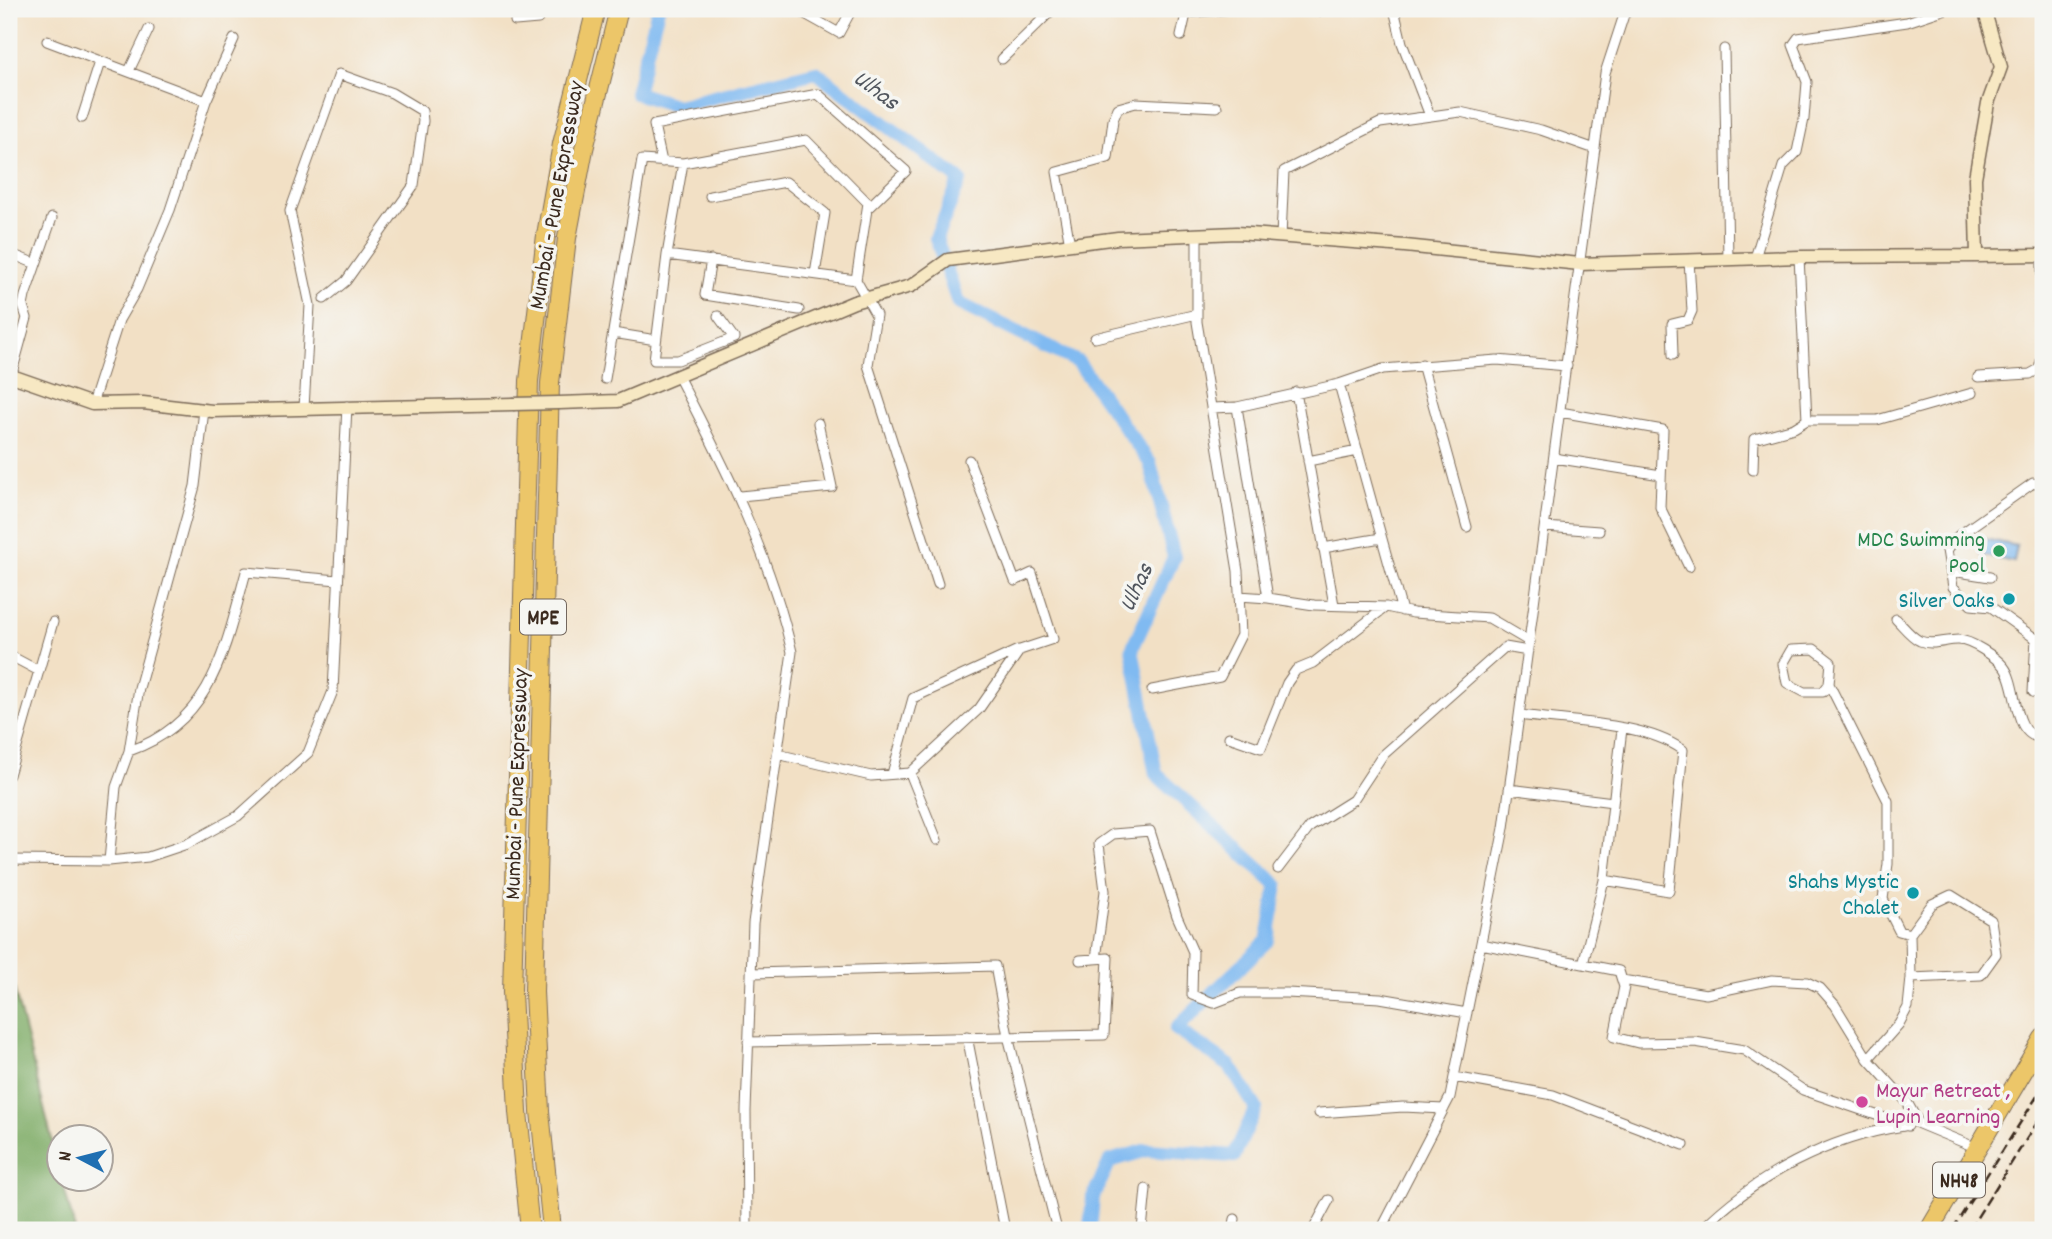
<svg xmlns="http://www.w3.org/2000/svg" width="2052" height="1239" viewBox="0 0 2052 1239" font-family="Dekko,sans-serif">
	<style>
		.forest { fill: #7caa64; stroke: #5c6a41; stroke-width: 2 }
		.water { fill: #80baf1; stroke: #5e7288; stroke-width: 2 }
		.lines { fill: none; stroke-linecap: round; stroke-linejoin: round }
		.river { stroke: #80baf1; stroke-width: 14 }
		.street-casing { stroke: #7b6a58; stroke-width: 11 }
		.secondary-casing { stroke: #7b6a58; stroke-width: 15 }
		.highway-casing { stroke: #7b6a58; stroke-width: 20 }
		.street { stroke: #fff; stroke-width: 9 }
		.secondary { stroke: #f7e8c3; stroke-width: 12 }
		.highway { stroke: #ecc669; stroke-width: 18 }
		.rail { stroke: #3b2a1e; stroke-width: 2.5; stroke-dasharray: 10 5; stroke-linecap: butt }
		.secondary-bridge-casing { stroke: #7b6a58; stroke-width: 15; stroke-linecap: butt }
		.secondary-bridge { stroke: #f7e8c3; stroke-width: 12 }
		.leisure-dot { fill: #2e9e5b; stroke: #f6f6f2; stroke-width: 2.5 }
		.culture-dot { fill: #0f9aa8; stroke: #f6f6f2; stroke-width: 2.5 }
		.hotel-dot { fill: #d1479c; stroke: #f6f6f2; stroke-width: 2.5 }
		.labels { text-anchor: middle; stroke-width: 7; stroke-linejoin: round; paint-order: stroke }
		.shield { fill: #f6f6f2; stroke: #73675e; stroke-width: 2 }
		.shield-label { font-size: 21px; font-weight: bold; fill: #3b2a1e }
		.street-label { font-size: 23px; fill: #3b2a1e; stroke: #f6f6f2 }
		.leisure-label { font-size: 23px; fill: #27864d; stroke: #f6f6f2; text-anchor: end }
		.culture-label { font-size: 23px; fill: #0d838f; stroke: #f6f6f2; text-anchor: end }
		.hotel-label { font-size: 23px; fill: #b23c85; stroke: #f6f6f2; text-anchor: start }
		.water-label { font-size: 24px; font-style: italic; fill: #50555d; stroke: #f6f6f2 }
	</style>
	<rect width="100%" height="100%" fill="#f6f6f2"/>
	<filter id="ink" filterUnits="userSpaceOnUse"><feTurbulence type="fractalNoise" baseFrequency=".0143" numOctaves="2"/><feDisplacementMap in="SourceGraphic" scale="14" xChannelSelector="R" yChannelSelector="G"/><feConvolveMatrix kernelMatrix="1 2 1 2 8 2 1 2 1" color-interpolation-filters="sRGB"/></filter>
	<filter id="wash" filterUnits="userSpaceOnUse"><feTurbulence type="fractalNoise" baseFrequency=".00686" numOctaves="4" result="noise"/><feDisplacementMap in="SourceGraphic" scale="28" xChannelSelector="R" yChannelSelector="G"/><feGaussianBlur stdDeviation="1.57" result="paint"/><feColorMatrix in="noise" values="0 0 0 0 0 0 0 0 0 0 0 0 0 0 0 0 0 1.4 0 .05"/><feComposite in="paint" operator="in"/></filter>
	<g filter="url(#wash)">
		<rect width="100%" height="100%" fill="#f2e0c5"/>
		<path class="forest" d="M9 968 59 1168 60 1180H62L75 1230H9Z"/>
		<path class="water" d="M1985 539 2017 546 2014 562 1981 555Z"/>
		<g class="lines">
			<path class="river" d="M658 9 636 93 677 106 816 72 960 180 936 238 958 303 1078 362 1150 463 1174 557 1132 649 1156 774 1277 885 1268 940 1176 1029 1230 1066 1256 1108 1234 1156 1147 1150 1110 1161 1093 1197 1090 1230"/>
		</g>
	</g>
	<g filter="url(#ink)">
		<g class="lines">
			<g class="street-casing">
				<path id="street" d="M796 9 839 33 852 9
					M1315 9 1321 11
					M1394 9 1402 43 1430 116
					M1186 13 1233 9
					M515 21 538 19 540 9
					M1181 36 1187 10
					M47 41 206 101
					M1724 49 1728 259
					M1002 59 1053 9
					M129 71 149 29
					M82 118 100 62
					M662 162 654 125 818 94 906 171 867 209
					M710 196 786 182 825 213 815 274
					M1281 237 1284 171 1380 123 1460 112 1541 130 1595 149
					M1070 245 1057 172 1108 158 1113 120 1118 108 1136 103 1217 107
					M9 253 36 264
					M667 255 683 163
					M1799 257 1807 420H1877L1972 393
					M1755 258 1783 166 1797 152 1804 119 1807 82 1793 45 1798 38 1907 22 1946 9
					M711 260 705 295 799 310
					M718 316 734 338 678 360H654L667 255 856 280
					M613 333 656 340
					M1095 338 1197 314
					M1673 355 1672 324 1688 320 1692 311 1689 260
					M1422 364 1467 527
					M11 376 27 318 23 306 25 296 52 218
					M678 376C724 465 770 554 792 652L753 923 746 1111 747 1230
					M1978 377 2030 374 2039 369 2042 357V255
					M605 379 642 160 683 163 806 140 868 203 856 280 876 315 868 365 938 584
					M1339 384 1402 611
					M1296 392 1334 605
					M92 404 119 320 137 289 170 210 206 101 234 39
					M1237 407 1339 384 1383 369 1497 360 1567 366
					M304 408 310 305 290 211 339 74 392 93 422 111 423 121 414 185 346 281 324 299
					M1211 408 1237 407 1268 598 1239 596
					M1560 412 1663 430 1660 507 1689 567
					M1554 458 1661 475
					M1308 461 1358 451
					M1753 470 1754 439 1794 428 1807 420
					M2043 486 2033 483 1958 536 1947 550 1953 587 1971 605 1991 607 2043 644
					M740 496 832 487 818 423
					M1545 527 1599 531
					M1323 548 1381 538
					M1952 571 1990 577
					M1268 598 1314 605 1386 607 1413 613 1489 618 1530 642
					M1896 619C1903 626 1911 637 1920 641 1932 646 1945 640 1958 640 1971 640 1996 657 2004 667 2019 686 2011 737 2043 738
					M2036 638 2033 692 2043 696
					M9 655 39 671
					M1829 684 1823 692H1804L1787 683 1783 664 1791 650 1814 649 1831 662 1829 684 1888 801V864L1883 899 1899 931 1910 934 1932 904 1951 895 1991 920 1996 954 1981 975 1911 978 1908 1007 1899 1024 1868 1059
					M1152 690 1220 677 1241 635 1238 571 1197 322V235
					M1520 715C1569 722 1644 722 1683 750L1669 891 1604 880 1622 729
					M1229 737 1261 748 1287 683 1296 670 1313 663 1386 607
					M129 751C213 722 225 648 246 572L338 580
					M777 754 871 776 910 773 979 709 1020 650 1053 639 1032 573 1015 581 969 460
					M910 773 937 840
					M892 774 913 698 1018 650
					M9 775 53 622
					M1509 789 1613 802
					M9 860 109 861 148 857 187 844 238 816 308 753 333 691 347 406
					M109 861 116 787 129 751 139 688 195 486 204 410
					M1278 869 1310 827 1353 800 1382 756 1505 647 1528 651
					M1910 934 1911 978
					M1481 944 1619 971 1624 987 1614 1037 1638 1043 1695 1042 1744 1050 1803 1090 1908 1126
					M1096 959 1105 891 1099 844 1113 834 1150 831 1177 916 1193 952 1192 995 1214 1003 1240 993H1287L1380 998 1467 1013
					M1583 964 1604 880
					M751 973 995 966 1008 1036 1057 1230
					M1622 980 1706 994 1772 980 1807 982 1820 988 1835 1005 1868 1059 1907 1102 1919 1124 1977 1148
					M967 1036 1005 1230
					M748 1042 1104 1035 1108 958 1080 960
					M1454 1077 1553 1095 1684 1145
					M1319 1113 1403 1107 1444 1109
					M1142 1230 1146 1189
					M1233 1230 1235 1219
					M1313 1230 1329 1200
					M1381 1230 1450 1097 1504 828 1605 73 1624 15 1630 9
					M1701 1230C1755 1176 1829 1137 1904 1126
					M2038 1230 2043 1224"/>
			</g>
			<g class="secondary-casing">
				<path id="secondary" d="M1984 9 2001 67 1988 103 1975 178 1977 256 2043 255
					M9 375 92 404 143 403 212 411 513 404
					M559 403 618 401 854 302 911 286 948 260 1118 238 1237 233 1405 246 1580 264 1799 257 1977 256"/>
			</g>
			<g class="highway-casing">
				<path id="highway" d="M530 1230 518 1112 512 992 529 381 546 235 562 144 596 9
					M552 1230 540 1111 534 992 550 383 567 238 584 149 619 9
					M1929 1230 2043 1038"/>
			</g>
			<use href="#street" class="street"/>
			<use href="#secondary" class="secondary"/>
			<use href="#highway" class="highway"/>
			<path class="rail" d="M1952 1230 2043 1087
				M1969 1230 2043 1113"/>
			<g class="secondary-bridge-casing">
				<path id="secondary-bridge" d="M513 404 559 403"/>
			</g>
			<use href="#secondary-bridge" class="secondary-bridge"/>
		</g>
	</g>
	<circle class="leisure-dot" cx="1999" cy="551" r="7"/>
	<g class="culture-dot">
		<circle cx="2009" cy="599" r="7"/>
		<circle cx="1913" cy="893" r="7"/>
	</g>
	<circle class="hotel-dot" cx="1862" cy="1102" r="7"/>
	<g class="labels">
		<g class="shield">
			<rect x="520" y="599.5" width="46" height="35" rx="5"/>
			<rect x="1933" y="1162.5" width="52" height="35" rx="5"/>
		</g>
		<g class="shield-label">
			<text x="543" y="624">MPE</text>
			<text x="1959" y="1187">NH48</text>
		</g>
		<g class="street-label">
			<text transform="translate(555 195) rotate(-80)" y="8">Mumbai - Pune Expressway</text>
			<text transform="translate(515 784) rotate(-88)" y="8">Mumbai - Pune Expressway</text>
		</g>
		<g class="leisure-label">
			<text x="1985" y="546">MDC Swimming<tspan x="1985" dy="26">Pool</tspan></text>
		</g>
		<g class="culture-label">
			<text x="1995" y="607">Silver Oaks</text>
			<text x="1899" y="888">Shahs Mystic<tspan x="1899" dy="26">Chalet</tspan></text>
		</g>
		<g class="hotel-label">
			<text x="1876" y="1097">Mayur Retreat ,<tspan x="1876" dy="26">Lupin Learning</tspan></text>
		</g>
		<g class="water-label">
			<text transform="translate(877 89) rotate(37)" y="8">Ulhas</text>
			<text transform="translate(1135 587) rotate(-65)" y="8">Ulhas</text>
		</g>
	</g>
	<rect width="2052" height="1239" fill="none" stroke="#f6f6f2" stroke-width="35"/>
	<g transform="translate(80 1158) rotate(277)"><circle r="33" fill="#f6f6f2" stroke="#aba49d" stroke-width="2"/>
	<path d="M0-5L12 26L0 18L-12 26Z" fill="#1f6fb2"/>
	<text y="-10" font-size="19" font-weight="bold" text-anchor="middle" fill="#3b2a1e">N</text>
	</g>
</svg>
